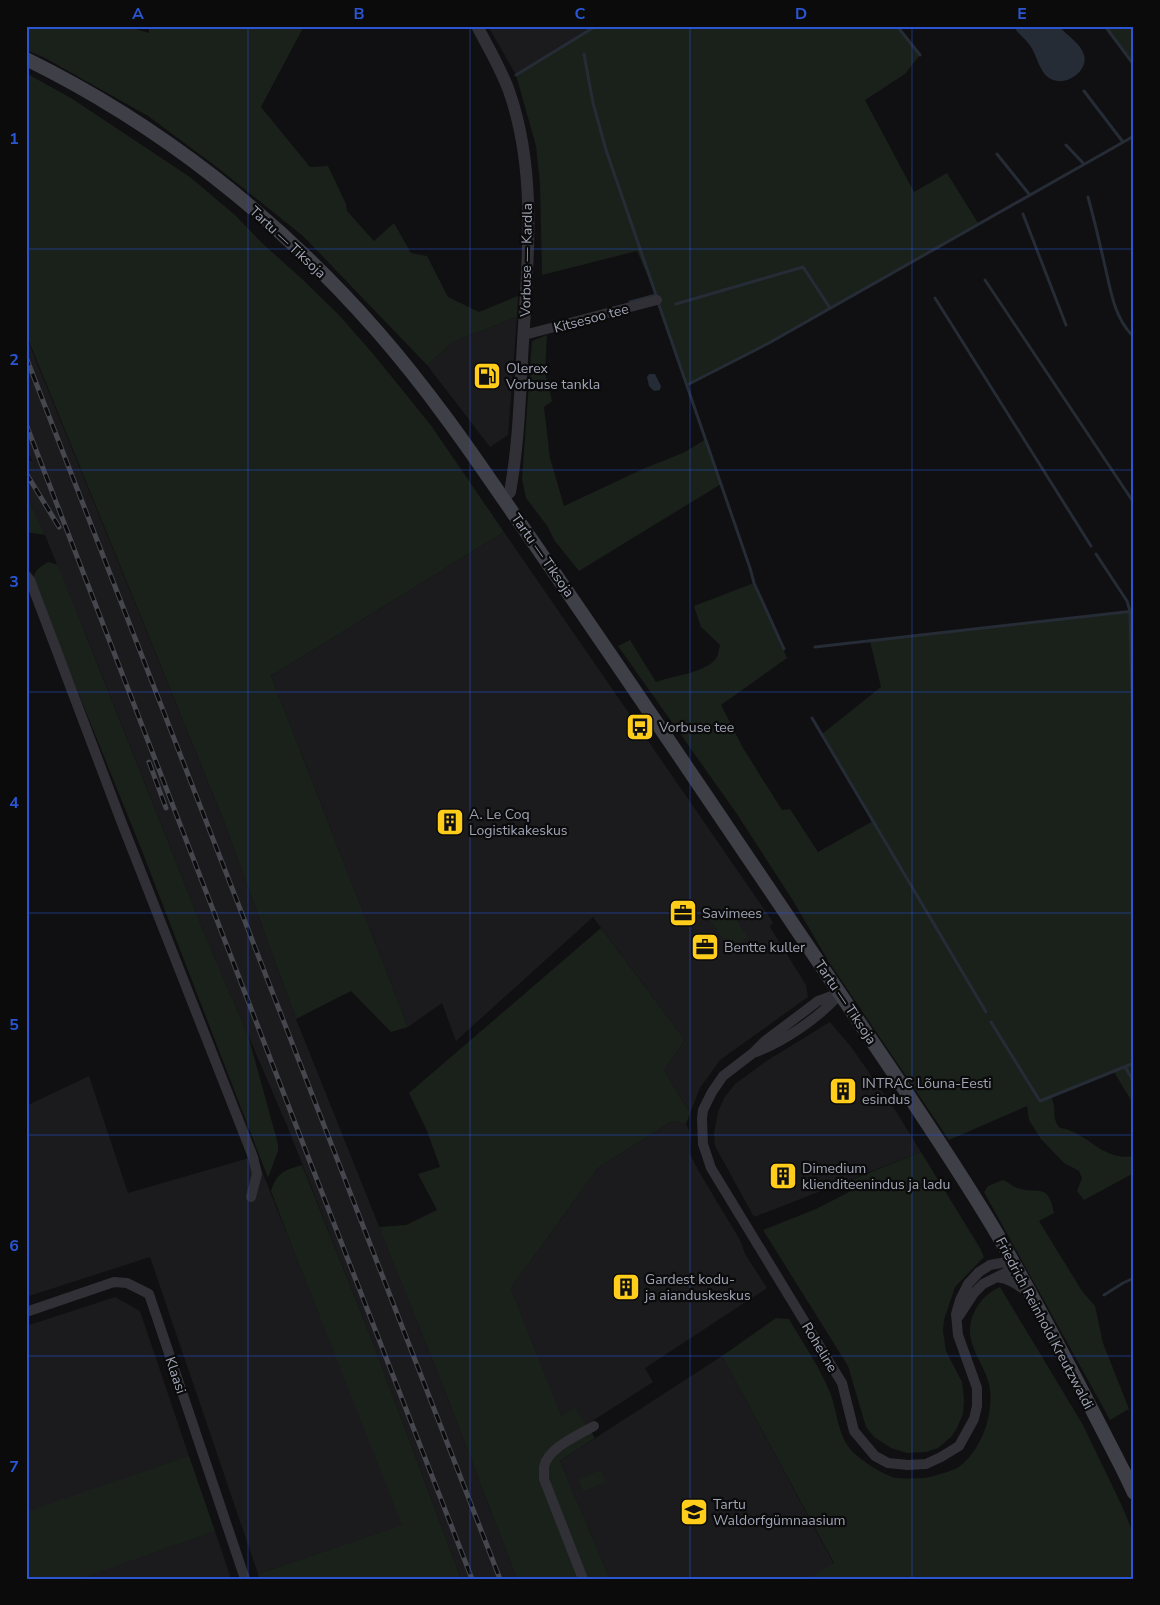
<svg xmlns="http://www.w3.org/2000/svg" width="1160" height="1605" viewBox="0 0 1160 1605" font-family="'Nunito Sans',sans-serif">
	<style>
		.built { fill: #1b1b1e }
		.green { fill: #1a211b }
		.water { fill: #252c36 }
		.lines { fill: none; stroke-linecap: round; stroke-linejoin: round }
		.stream { stroke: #252c36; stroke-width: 3 }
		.minor { stroke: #303036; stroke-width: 10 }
		.tertiary { stroke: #303036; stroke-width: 12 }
		.secondary { stroke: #3e3f47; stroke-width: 14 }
		.rail-casing { stroke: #45464e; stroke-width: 5 }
		.rail { stroke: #0b0b0c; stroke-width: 3; stroke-dasharray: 9; stroke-linecap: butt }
		.grid { fill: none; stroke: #2a56d4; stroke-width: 1; stroke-opacity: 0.55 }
		.labels { text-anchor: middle; stroke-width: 4.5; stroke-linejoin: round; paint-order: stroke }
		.street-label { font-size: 14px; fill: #9fa3b4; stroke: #0b0b0c }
		.poi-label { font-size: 14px; fill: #9fa3b4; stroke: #0b0b0c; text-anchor: start }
		.neatline { fill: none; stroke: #2a56d4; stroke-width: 2 }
		.grid-label { font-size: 16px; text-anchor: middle; font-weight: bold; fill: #2a56d4 }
	</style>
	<rect width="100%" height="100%" fill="#100f11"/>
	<path class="built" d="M488 26H596L516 75Z
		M517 317 508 435 490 447 427 365 455 341Z
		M26 336 223 819 296 1019 443 1386 517 1579H461L371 1338 288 1128 205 935 92 650 45 535 26 493V461H32L26 447Z
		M504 532 773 922 770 927 806 985 808 997 720 1060 700 1088 690 1113 664 1070 685 1040 593 917 456 1041 442 1003 408 1027 271 676Z
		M830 1022 852 1048 897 1113 921 1152 754 1217 715 1146 714 1133 718 1112 724 1098 735 1084 768 1060Z
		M89 1076 128 1193 256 1156 403 1525 258 1574 150 1257 26 1297V1106Z
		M672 1121 686 1124 689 1130 690 1154 698 1170 740 1240 745 1254 767 1288 645 1368 653 1382 586 1425 575 1407 561 1417 511 1288 598 1168Z
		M115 1297 140 1311 190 1459 26 1513V1326Z
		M722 1356 842 1579H610L560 1461Z
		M215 1531 231 1579H79L78 1578Z"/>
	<path class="green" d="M26 26H125L149 33V26H304L261 107 310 167 328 166 346 204 347 211 374 241 394 223 411 253 427 256 448 297 479 312 518 296 517 317 455 341 427 365 303 236 218 168 148 116 45 58 26 50Z
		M596 26H897L920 55 905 74 865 100 914 192 947 173 978 223 769 343 687 385 656 295 637 251 542 275 540 184 536 146 516 75Z
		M1105 26H1134V65Z
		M26 73 71 98 190 177 235 215 263 244 301 278 340 316 374 355 430 424 504 532 271 676 408 1027 391 1032 351 991 296 1019 223 819 26 334Z
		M547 335 545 372 552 401 544 407 550 458 564 506 643 469 685 452 706 439 721 484 579 571 554 540 548 527 526 498 522 479 532 341Z
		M26 493 45 535 26 532Z
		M48 562 58 565 205 935 248 1035 278 1144V1151L268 1178 142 851 34 583C32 572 39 567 48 562Z
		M754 583 787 658 721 705 743 748 782 810 790 809 818 852 873 821 822 734 881 687 870 641 1134 611V1105L1114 1072 1051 1097C1058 1110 1050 1116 1060 1128 1087 1131 1102 1162 1134 1156V1173L1084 1200 1077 1191 1082 1178 1079 1171 1064 1163 1041 1139 1029 1120 1027 1106 949 1140 829 962 792 899 737 814 618 646 630 640 656 682C672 676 703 673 715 660 718 657 719 650 720 645L701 627 694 606Z
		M726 905 748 937 731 950 708 917Z
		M601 928 685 1040 664 1070 690 1113 686 1124 672 1121 598 1168 511 1288 561 1416 575 1407 595 1438 560 1461 610 1579H517L443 1386 379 1227 406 1225 437 1210 418 1174 440 1167 427 1131 409 1093Z
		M921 1152 980 1248 984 1257 955 1287 944 1320 943 1331 946 1351 962 1382 964 1399 963 1414 957 1428 951 1437 938 1448 926 1452 907 1453 891 1448 874 1437 866 1427 848 1366 763 1230 816 1209 851 1191 846 1182Z
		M302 1165 371 1338 461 1579H259L258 1574 402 1525 293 1249 271 1191C277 1172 285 1170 302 1165Z
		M1003 1180C1008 1182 1012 1186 1017 1188 1038 1195 1048 1181 1054 1213L1039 1221 1082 1291 1095 1306 1103 1343 1129 1409 1110 1420 984 1192 988 1186Z
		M1000 1287 1083 1425 1122 1506 1134 1535V1579H808L834 1563 722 1356 776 1318 789 1319C802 1342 818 1364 828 1388 838 1408 836 1434 852 1451 862 1461 884 1476 897 1478 906 1479 915 1478 924 1478 931 1477 954 1471 960 1466 982 1449 995 1412 989 1384 985 1367 970 1349 970 1331 970 1312 983 1294 1000 1287Z
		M189 1456 215 1531 79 1579H26V1512Z
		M601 1470 606 1482 583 1491 578 1479Z"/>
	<path class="water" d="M1014 26H1059C1066 35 1081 43 1084 55 1089 71 1065 87 1051 79 1040 74 1037 56 1031 47 1026 39 1017 34 1014 26Z
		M649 374H655L661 386 660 390 654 391 649 386 647 377Z"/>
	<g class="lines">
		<path class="stream" d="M897 26 920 55
			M1105 26 1134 65
			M584 54 593 103 606 150 656 295 630 302
			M516 75 596 26
			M1084 91 1123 142
			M1066 145 1084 164
			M997 154 1029 194
			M1088 197C1094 219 1099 240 1104 262 1110 286 1113 315 1131 334H1134
			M1023 214 1066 325
			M985 280 1134 503
			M935 298 1091 546
			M676 304 803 267 830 308
			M659 305 750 568 754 583 784 649
			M687 385 769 343 1134 136
			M1096 554 1127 601 1130 611 1133 746
			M815 647 1134 611
			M812 718 986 1012
			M991 1022 1040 1101 1134 1063
			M1125 1067 1134 1082
			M1104 1295 1123 1283 1134 1278"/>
		<path class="minor" d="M524 335 657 300
			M26 575 30 580 123 826 253 1157 257 1174 251 1197
			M840 993 818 1001 765 1041 753 1053 723 1076 712 1092 703 1110 702 1119 703 1144 711 1168 842 1383 854 1431 875 1456 888 1463 908 1465 926 1464 941 1457 959 1446 974 1419 977 1406V1388L958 1335 956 1314 960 1300 968 1284 979 1272 990 1265 1012 1261
			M756 1052C785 1041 818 1018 838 996
			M997 1277C1010 1279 1017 1284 1027 1292
			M26 1312 114 1282 127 1283 149 1294 245 1579
			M959 1316 974 1293 983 1284 1007 1272 1012 1261
			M583 1579 544 1479C544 1475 544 1471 544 1467 547 1448 579 1435 594 1426"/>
		<path class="tertiary" d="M477 26C488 47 501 69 509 91 537 170 528 259 523 342 520 392 519 443 510 492L503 498"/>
		<path class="secondary" d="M26 59C159 124 279 219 377 331 427 388 470 450 513 513 577 605 640 698 703 791 767 887 833 982 897 1078 932 1131 968 1184 1000 1239 1044 1315 1084 1394 1124 1472L1134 1493"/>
		<g class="rail-casing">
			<path id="rail" d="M26 357 500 1579
				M26 424 307 1154 472 1579
				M26 473 59 527
				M149 762 166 808"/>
		</g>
		<use href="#rail" class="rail"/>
	</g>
	<path class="grid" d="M248 26V1579M470 26V1579M690 26V1579M912 26V1579M26 249H1134M26 470H1134M26 692H1134M26 913H1134M26 1135H1134M26 1356H1134"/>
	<defs>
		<g id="fuel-square" transform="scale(1.4375)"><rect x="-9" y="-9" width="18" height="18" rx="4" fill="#ffcd1a" stroke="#0b0b0c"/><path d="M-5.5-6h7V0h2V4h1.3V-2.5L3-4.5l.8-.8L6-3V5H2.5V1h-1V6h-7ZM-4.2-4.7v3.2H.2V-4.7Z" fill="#111"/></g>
		<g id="bus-square" transform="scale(1.4375)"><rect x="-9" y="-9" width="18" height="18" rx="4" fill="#ffcd1a" stroke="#0b0b0c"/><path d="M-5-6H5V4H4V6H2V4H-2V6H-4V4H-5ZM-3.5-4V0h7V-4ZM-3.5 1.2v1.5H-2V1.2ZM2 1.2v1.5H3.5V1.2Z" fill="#111"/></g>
		<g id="building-square" transform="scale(1.4375)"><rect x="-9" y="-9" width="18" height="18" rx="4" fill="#ffcd1a" stroke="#0b0b0c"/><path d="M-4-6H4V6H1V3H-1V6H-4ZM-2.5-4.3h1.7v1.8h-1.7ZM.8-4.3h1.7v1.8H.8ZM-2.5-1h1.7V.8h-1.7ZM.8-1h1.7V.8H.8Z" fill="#111"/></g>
		<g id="office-square" transform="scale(1.4375)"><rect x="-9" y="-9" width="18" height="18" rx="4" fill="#ffcd1a" stroke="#0b0b0c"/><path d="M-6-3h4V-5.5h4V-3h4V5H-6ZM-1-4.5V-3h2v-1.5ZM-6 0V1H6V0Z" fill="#111"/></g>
		<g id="school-square" transform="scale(1.4375)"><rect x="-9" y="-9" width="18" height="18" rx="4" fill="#ffcd1a" stroke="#0b0b0c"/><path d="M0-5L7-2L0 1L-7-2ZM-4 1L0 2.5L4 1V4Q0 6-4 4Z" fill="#111"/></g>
	</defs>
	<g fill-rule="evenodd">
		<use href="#fuel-square" x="487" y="376"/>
		<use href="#bus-square" x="640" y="727"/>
		<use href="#building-square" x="450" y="822"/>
		<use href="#office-square" x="683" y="913"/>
		<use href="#office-square" x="705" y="947"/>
		<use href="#building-square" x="843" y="1091"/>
		<use href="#building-square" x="783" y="1176"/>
		<use href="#building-square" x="626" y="1287"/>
		<use href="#school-square" x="694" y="1512"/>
	</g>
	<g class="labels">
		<g class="street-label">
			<text transform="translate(288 242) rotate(43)" y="5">Tartu — Tiksoja</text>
			<text transform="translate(526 260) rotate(-89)" y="5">Vorbuse — Kardla</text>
			<text transform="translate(591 318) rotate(-15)" y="5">Kitsesoo tee</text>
			<text transform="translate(543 555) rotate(55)" y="5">Tartu — Tiksoja</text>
			<text transform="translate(846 1002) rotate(56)" y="5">Tartu — Tiksoja</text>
			<text transform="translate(1045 1323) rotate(62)" y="5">Friedrich Reinhold Kreutzwaldi</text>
			<text transform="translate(820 1347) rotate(59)" y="5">Roheline</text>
			<text transform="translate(176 1375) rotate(71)" y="5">Klaasi</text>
		</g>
		<g class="poi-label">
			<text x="506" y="373">Olerex<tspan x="506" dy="16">Vorbuse tankla</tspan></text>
			<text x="659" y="732">Vorbuse tee</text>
			<text x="469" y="819">A. Le Coq<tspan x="469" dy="16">Logistikakeskus</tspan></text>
			<text x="702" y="918">Savimees</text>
			<text x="724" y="952">Bentte kuller</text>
			<text x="862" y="1088">INTRAC Lõuna-Eesti<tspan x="862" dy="16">esindus</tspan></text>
			<text x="802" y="1173">Dimedium<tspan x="802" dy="16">klienditeenindus ja ladu</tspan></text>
			<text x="645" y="1284">Gardest kodu-<tspan x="645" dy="16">ja aianduskeskus</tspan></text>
			<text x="713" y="1509">Tartu<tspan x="713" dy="16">Waldorfgümnaasium</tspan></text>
		</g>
	</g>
	<rect width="1160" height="1605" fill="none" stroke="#0b0b0c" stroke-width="55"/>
	<rect x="28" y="28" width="1104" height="1550" class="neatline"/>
	<g class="grid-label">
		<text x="138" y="19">A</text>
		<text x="359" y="19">B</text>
		<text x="580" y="19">C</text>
		<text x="801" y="19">D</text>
		<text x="1022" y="19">E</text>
		<text x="14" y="144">1</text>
		<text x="14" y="365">2</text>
		<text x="14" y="587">3</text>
		<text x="14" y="808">4</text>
		<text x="14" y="1030">5</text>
		<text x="14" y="1251">6</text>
		<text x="14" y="1472">7</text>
	</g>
</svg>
